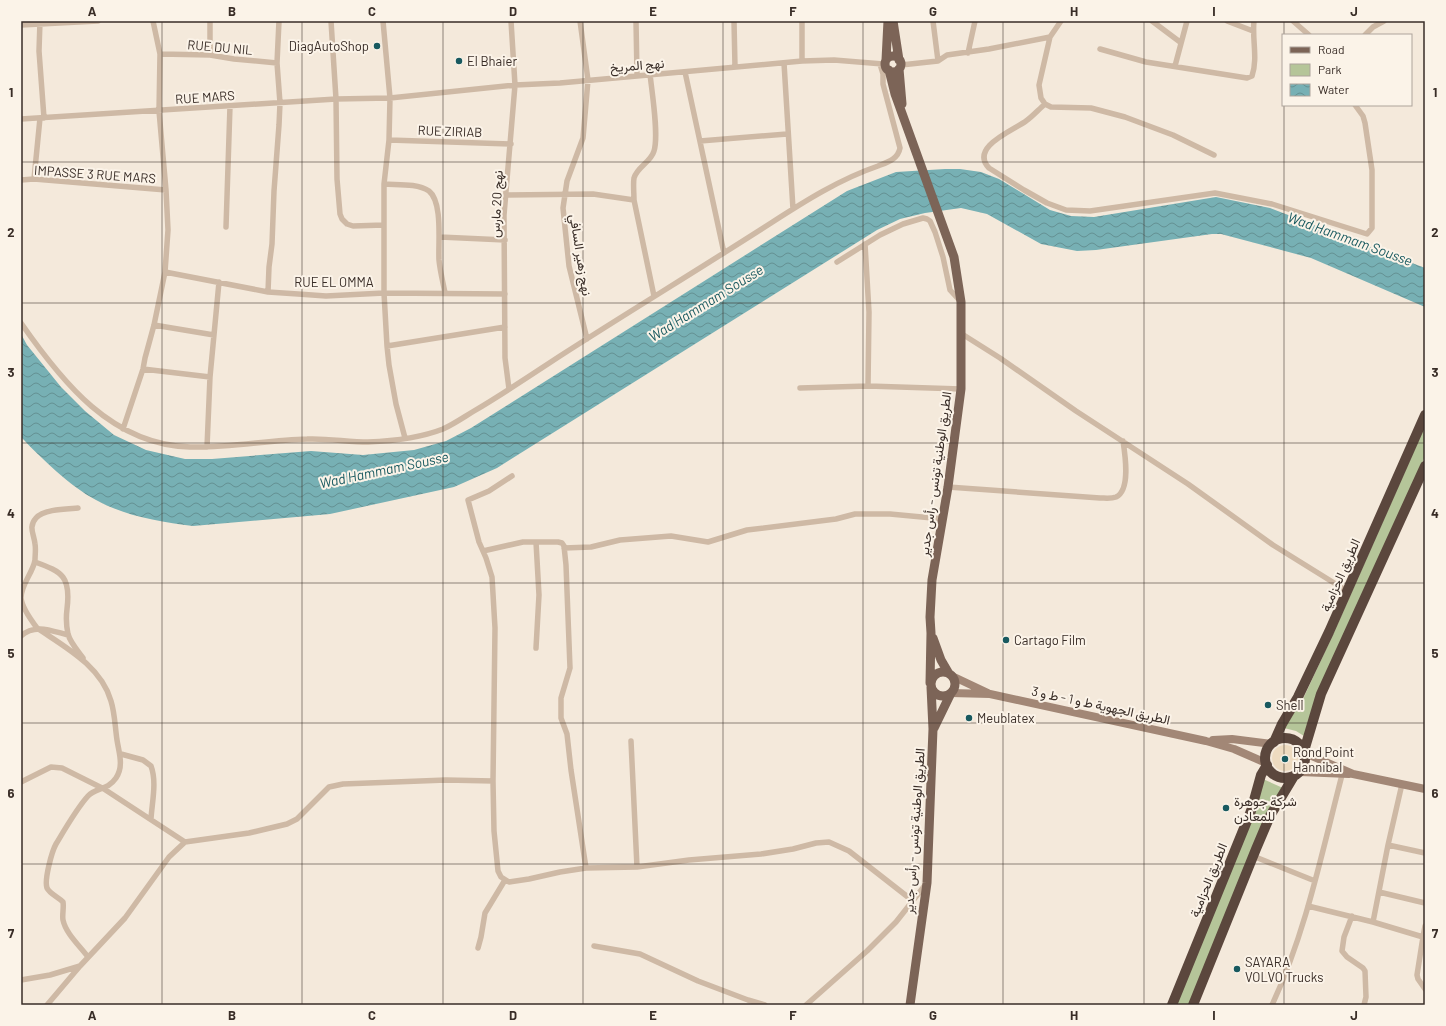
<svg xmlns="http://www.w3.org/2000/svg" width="1446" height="1026" viewBox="0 0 1446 1026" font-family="Barlow,Vazirmatn,sans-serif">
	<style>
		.green { fill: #b5c599 }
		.plaza { fill: #eedbc0 }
		.water { fill: url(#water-waves) }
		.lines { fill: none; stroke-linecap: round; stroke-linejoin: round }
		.street { stroke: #ceb9a5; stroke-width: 5.5 }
		.secondary { stroke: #a28776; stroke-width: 8 }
		.primary { stroke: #7c6457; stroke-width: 9 }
		.highway { stroke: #5b473d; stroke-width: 10 }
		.grid { fill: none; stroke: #392d27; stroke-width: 1; stroke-opacity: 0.55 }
		.poi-dot { fill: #18595f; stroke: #fbf3e8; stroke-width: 1.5 }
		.labels { text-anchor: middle; stroke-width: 4; stroke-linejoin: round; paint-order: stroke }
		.poi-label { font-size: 13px; fill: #392d27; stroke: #fbf3e8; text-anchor: start }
		.street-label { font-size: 13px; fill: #392d27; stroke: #fbf3e8 }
		.water-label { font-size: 14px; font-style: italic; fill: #18595f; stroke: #fbf3e8 }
		.neatline { fill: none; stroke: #392d27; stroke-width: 1.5 }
		.grid-label { font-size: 13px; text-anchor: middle; font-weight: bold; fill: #392d27 }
	</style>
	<defs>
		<pattern id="water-waves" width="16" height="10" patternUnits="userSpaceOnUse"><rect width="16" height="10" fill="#77b0b4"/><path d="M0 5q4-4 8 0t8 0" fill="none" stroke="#639092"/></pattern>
	</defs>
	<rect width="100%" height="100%" fill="#f4e9db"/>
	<path class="green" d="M1425 426V456L1304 736 1296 731 1284 728 1303 699 1335 630Z
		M1263 779 1283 788 1189 1005H1176Z"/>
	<path class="plaza" d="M1272 758a13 13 0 1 1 26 0a13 13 0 1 1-26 0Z"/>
	<path class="water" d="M945 169H960L981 172 999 179 1050 210 1071 216 1094 217 1216 197 1270 208 1425 268V307L1311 258 1221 234H1212L1096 250 1077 251 1041 244 987 214 961 208 925 213 900 219 877 230 497 468 454 487 330 514 193 526C160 522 125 516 96 500 71 487 40 457 21 437V334L27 345 61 387 85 411 114 435 146 450 185 459H212L311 451 363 455 414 450 446 441 471 428 847 191 896 172Z"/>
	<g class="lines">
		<path class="street" d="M40 21 39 51 44 118
			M331 21 336 99 337 179 340 214 342 219 347 224 353 226 384 225
			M383 21 390 98 389 140 384 184V293L387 346 389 365 396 404 405 438
			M580 21 588 80 585 115 583 138 567 181 563 208 569 266 587 339
			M636 21 637 75
			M734 21 735 67
			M802 21V61
			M933 21 938 61
			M1061 21 1050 37 1039 85 1041 98 1045 104 1051 107 1091 108 1125 117 1173 135 1214 155
			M1152 21 1180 42
			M1227 21 1253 31
			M1293 21 1309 35
			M21 25 98 21
			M1365 35 1373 27 1384 21
			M1100 49 1146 62 1247 78 1252 76C1258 59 1252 39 1254 21
			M968 53 975 21
			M160 54 210 55 234 59 277 63
			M210 55V21
			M784 63 793 209
			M901 65 938 61 947 55 989 49 1050 37
			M1175 66 1187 21
			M685 72 724 253
			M1045 104C1039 109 1033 116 1026 121 1014 130 969 147 989 168L1024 190 1047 203 1066 210 1090 211 1215 193 1272 204 1367 234 1372 228V170L1365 123 1363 116 1355 105
			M21 119 336 99 390 98 515 85 560 83 802 61 834 60 883 64
			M389 140 511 144
			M700 141 787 134
			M34 179 40 118
			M21 180 34 179 166 190
			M384 184C398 185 417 183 429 191 443 202 438 244 439 260 440 271 443 282 445 293
			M505 195 593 194 634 200 654 296
			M634 200C634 193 633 184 634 178 637 167 651 162 654 151 659 135 652 93 650 74
			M226 227 230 106
			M440 237 505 240
			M865 244 869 312 868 386
			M837 262 880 235 903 224 923 218 927 219 930 221 935 232 943 257 950 290 961 302
			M165 272 268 292 298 294 326 296 384 293 505 294
			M268 292 269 267 272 244 274 191 279 125 280 103 277 63 279 21
			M21 323C62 382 112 445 190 447 229 448 268 440 307 439 327 438 348 442 368 442 393 441 420 438 443 429 454 424 464 417 474 411 503 394 531 375 560 356 630 311 701 268 771 223 805 201 840 179 878 166 888 162 898 159 900 148L883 84V74L880 64
			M154 325 214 335
			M962 334 1000 358 1076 411 1188 484 1273 545 1347 591
			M387 346 505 327
			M143 369 210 377
			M800 388 868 386 961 389
			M509 389 505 358 504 215 515 85 511 21
			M123 429 143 369 145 358 154 325 165 272 168 230 166 190 159 111 160 54 153 21
			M207 447 210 377 219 282
			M948 487 1100 498C1105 498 1111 499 1116 497 1131 490 1125 454 1123 441
			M78 508C66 509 44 509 36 518 28 527 34 534 35 544 36 549 35 555 35 560 33 573 21 584 21 598 22 608 31 620 37 628 65 647 101 666 111 701 115 714 115 727 117 740 119 753 124 766 116 778 107 791 96 787 88 796 77 808 65 829 56 844 52 851 44 880 47 888 50 894 58 897 63 902 64 908 62 915 63 920 66 934 80 946 88 957
			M564 548 591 547 620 540 671 536 708 542 747 530 836 519 855 514H890L943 519
			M483 551 523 542H558L562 543 564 546 566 565 570 668 561 698V718L567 734 571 770 586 868
			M35 562C63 572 71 577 67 609 66 617 66 625 68 634 70 642 77 650 83 658
			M21 636C35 623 52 631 68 635
			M536 648 539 595 536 542
			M631 741 637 867
			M121 754 143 760 151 766C157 782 152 802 151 819
			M493 781 494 831 498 871 501 877 509 882 529 879 560 872 586 868 637 867 689 860 761 854 793 849 816 843 829 842 849 851 913 901
			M21 782 51 767 62 768 104 789 185 842
			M1388 845 1425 853
			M1253 856 1315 881
			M1379 892 1425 903
			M1308 906 1373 922 1423 937 1417 975 1418 979 1425 989
			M1352 916 1344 937 1342 951 1347 957 1363 968 1365 971 1366 997 1364 1005
			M1373 922 1388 845 1402 784
			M1425 926 1423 937 1425 938
			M594 946 640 954 698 981 748 1000 765 1005
			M478 948 481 937 485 913 505 880
			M21 980 50 975 80 966 125 918 169 857 185 842 249 833 287 824 297 819 329 787 343 784 446 780 493 781 495 628 492 577 486 558 479 542 468 500 489 491 512 476
			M47 1005 80 966
			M806 1005 867 951 896 922 926 884
			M1272 1005C1306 932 1322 852 1342 775"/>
		<path class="secondary" d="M952 676 988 693
			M951 693 990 694 1206 741 1234 749 1266 763
			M1213 740 1232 739 1272 744
			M1305 753 1353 774 1425 789
			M1300 772 1349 774"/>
		<path class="primary" d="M893 21 899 60
			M885 64a8 8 0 1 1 16 0a8 8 0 1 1-16 0Z
			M886 60 888 21
			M899 69 902 104
			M889 70 895 94 954 257 961 302V389L948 487 932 580 930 617 931 633 930 683
			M933 638 941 660 948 672
			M931 684a12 12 0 1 1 24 0a12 12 0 1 1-24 0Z
			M934 728 951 693
			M910 1005 927 883 933 729 931 687"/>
		<path class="highway" d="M1265 758a20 20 0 1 1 40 0a20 20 0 1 1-40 0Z
			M1274 742 1282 724 1298 697 1329 632 1425 415
			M1304 751 1321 694 1425 466
			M1172 1005 1251 811 1261 775 1267 765
			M1193 1005 1256 849 1270 816 1294 776"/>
	</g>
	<path class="grid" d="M162 21V1005M302 21V1005M443 21V1005M583 21V1005M723 21V1005M863 21V1005M1003 21V1005M1144 21V1005M1284 21V35M1284 105V1005M21 162H1425M21 303H1425M21 443H1425M21 583H1425M21 723H1425M21 864H1425"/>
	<g class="poi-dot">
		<circle cx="377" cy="46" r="4"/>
		<circle cx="459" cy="61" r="4"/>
		<circle cx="1006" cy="640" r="4"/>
		<circle cx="1268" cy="705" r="4"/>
		<circle cx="969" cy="718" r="4"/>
		<circle cx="1285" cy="759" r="4"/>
		<circle cx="1226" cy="808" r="4"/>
		<circle cx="1237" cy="969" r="4"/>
	</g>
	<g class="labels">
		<g class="poi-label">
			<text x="369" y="51" text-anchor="end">DiagAutoShop</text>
			<text x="467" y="66">El Bhaier</text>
			<text x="1014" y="645">Cartago Film</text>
			<text x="1276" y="710">Shell</text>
			<text x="977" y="723">Meublatex</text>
			<text x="1293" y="757">Rond Point<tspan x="1293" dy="15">Hannibal</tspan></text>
			<text x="1234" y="806">شركة جوهرة<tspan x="1234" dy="15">للمعادن</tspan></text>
			<text x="1245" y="967">SAYARA<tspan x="1245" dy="15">VOLVO Trucks</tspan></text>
		</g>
		<g class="street-label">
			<text transform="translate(220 47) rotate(5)" y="5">RUE DU NIL</text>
			<text transform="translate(637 65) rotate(-5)" y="5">نهج المريخ</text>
			<text transform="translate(205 97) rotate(-4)" y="5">RUE MARS</text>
			<text transform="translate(450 131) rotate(2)" y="5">RUE ZIRIAB</text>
			<text transform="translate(95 174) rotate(4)" y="5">IMPASSE 3 RUE MARS</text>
			<text transform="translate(496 204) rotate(-87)" y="5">نهج 20 مارس</text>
			<text transform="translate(581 255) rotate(81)" y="5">نهج زهير السافي</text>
			<text x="334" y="287">RUE EL OMMA</text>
			<text transform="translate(935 474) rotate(-82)" y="5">الطريق الوطنية تونس - رأس جدير</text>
			<text transform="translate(1340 575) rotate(-66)" y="5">الطريق الحزامية</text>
			<text transform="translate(1101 705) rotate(12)" y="5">الطريق الجهوية ط و 1 - ط و 3</text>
			<text transform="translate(914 831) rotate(-86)" y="5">الطريق الوطنية تونس - رأس جدير</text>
			<text transform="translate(1208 880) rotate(-68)" y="5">الطريق الحزامية</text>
		</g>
		<g class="water-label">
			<text transform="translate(1350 239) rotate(20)" y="5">Wad Hammam Sousse</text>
			<text transform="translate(706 303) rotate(-32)" y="5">Wad Hammam Sousse</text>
			<text transform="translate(384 470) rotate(-12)" y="5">Wad Hammam Sousse</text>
		</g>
	</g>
	<rect width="1446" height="1026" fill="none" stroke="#fbf3e8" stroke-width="44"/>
	<rect x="1282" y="34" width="130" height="72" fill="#fbf3e8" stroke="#ada49b"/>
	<rect x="1290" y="47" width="20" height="6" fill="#7c6457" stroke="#ada49b"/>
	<text x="1318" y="54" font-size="12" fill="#392d27">Road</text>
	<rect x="1290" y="64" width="20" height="12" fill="#b5c599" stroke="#ada49b"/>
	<text x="1318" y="74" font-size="12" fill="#392d27">Park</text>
	<rect x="1290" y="84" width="20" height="12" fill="url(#water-waves)" stroke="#ada49b"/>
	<text x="1318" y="94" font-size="12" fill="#392d27">Water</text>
	<rect x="22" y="22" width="1402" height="982" class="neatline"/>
	<g class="grid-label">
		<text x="92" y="16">A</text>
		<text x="232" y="16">B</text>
		<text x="372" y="16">C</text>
		<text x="513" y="16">D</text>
		<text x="653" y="16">E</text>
		<text x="793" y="16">F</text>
		<text x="933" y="16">G</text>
		<text x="1074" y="16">H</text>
		<text x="1214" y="16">I</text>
		<text x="1354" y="16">J</text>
		<text x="11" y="97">1</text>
		<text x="1435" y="97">1</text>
		<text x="11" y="237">2</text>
		<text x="1435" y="237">2</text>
		<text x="11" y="377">3</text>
		<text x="1435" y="377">3</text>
		<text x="11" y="518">4</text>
		<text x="1435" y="518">4</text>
		<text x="11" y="658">5</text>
		<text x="1435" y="658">5</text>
		<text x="11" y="798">6</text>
		<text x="1435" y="798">6</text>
		<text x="11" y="938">7</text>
		<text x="1435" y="938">7</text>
		<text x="92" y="1020">A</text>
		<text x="232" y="1020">B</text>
		<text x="372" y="1020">C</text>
		<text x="513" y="1020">D</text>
		<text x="653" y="1020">E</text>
		<text x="793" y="1020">F</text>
		<text x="933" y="1020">G</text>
		<text x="1074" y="1020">H</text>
		<text x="1214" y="1020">I</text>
		<text x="1354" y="1020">J</text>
	</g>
</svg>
